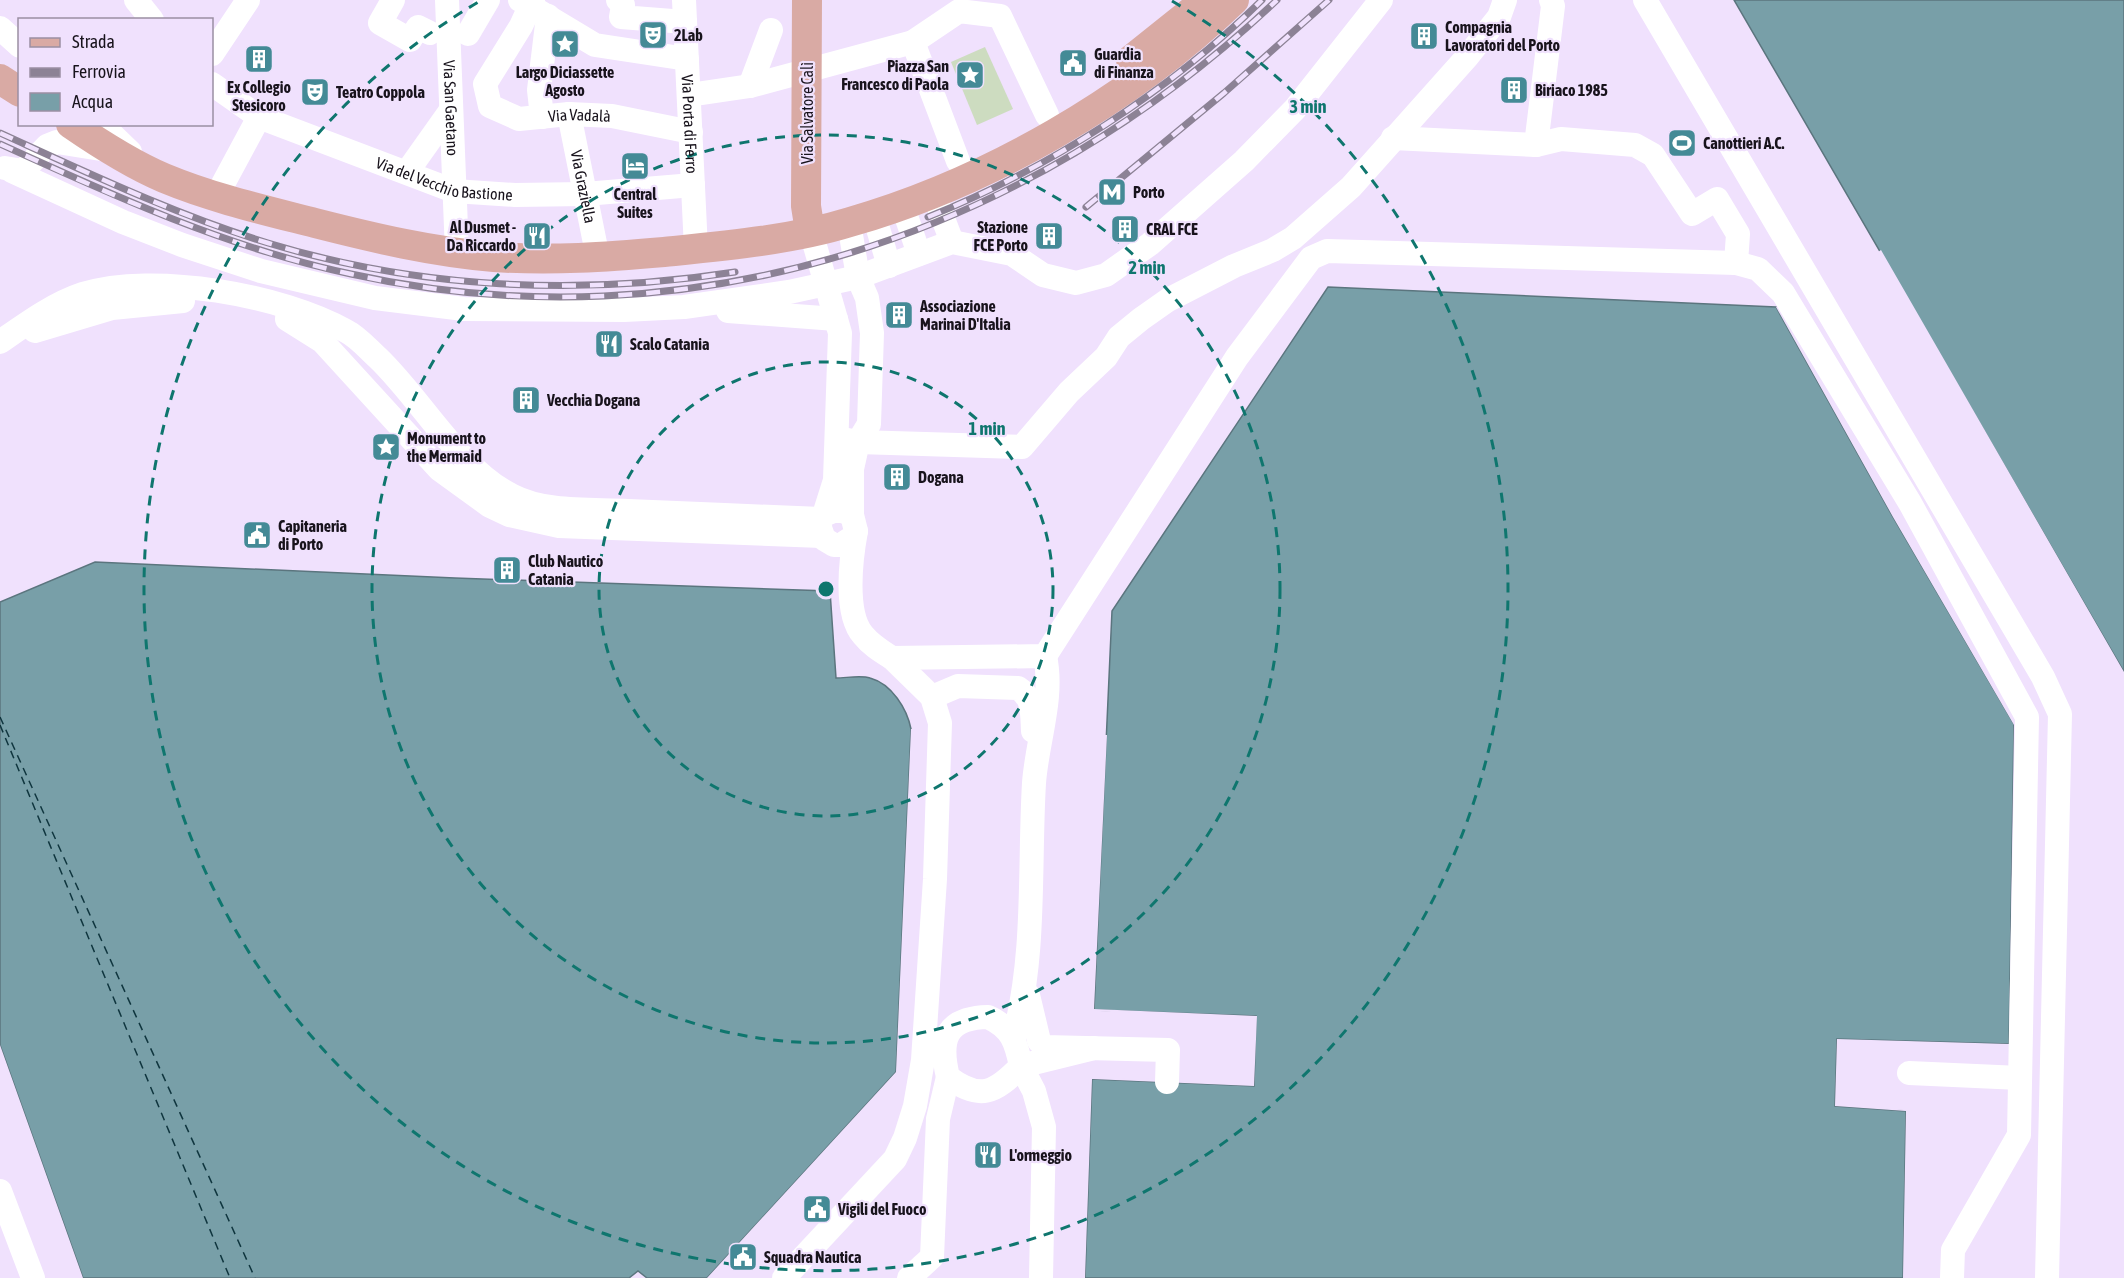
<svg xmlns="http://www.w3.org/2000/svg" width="2124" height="1278" viewBox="0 0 2124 1278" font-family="'Asap Condensed',sans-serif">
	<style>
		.green { fill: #cddcc0 }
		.water { fill: #789fa8; stroke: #5b757e; stroke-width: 1.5 }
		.pier { fill: #f0e1fd }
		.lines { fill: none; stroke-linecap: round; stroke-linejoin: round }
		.ferry { stroke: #0f353e; stroke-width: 1.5; stroke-dasharray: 8 6; stroke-linecap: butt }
		.minor { stroke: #fff; stroke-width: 24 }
		.major { stroke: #d9aaa4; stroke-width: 30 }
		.rail-casing { stroke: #8c8295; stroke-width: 7 }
		.rail { stroke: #f0e1fd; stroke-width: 4.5; stroke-dasharray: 14; stroke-linecap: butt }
		.ring { fill: none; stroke: #0f766e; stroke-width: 3; stroke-dasharray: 10 8 }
		.labels { text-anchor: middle; stroke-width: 4.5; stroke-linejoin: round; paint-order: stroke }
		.poi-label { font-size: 16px; font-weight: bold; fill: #18131c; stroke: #f0e1fd; text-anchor: start }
		.street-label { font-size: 16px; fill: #18131c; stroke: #f0e1fd }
		.centre { fill: #0f766e; stroke: #f0e1fd; stroke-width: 3 }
		.ring-label { font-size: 18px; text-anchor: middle; font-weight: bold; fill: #0f766e; stroke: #f0e1fd; stroke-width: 4.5; stroke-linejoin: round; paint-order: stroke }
	</style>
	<rect width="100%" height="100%" fill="#f0e1fd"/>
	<path class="green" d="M985 47 1013 109 977 125 951 62Z"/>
	<path class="water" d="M1734 0H2124V672Z
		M1328 287 1776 307 1893 517 2014 724 2009 1044 1837 1039 1835 1106 1906 1111 1903 1278H1085L1092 1079 1254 1086 1256 1016 1094 1010 1112 611Z
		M95 562 455 578 830 591 836 678C846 678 861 675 870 678 892 684 907 709 911 729L896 1072 707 1278H647L638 1271 629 1278H83L0 1045V602Z"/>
	<path class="pier" d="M1881 250 2124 672V675L1878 252Z
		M1779 306 1895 516 2017 723 2010 1047 1840 1042 1838 1104 1909 1110 1906 1278H1903L1906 1111 1835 1106 1837 1039 2009 1044 2014 725 1893 517 1776 307Z
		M911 729H914L899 1073 711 1278H707L896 1072Z
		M1104 735H1107L1094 1009 1257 1016 1254 1086 1092 1079 1085 1278H1082L1089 1077 1251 1082 1253 1019 1091 1011Z
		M0 1045 83 1278H80L0 1054Z"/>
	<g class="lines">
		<path class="ferry" d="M0 717 255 1278
			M0 725 230 1278"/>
		<g class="minor">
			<path d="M136 0 152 20"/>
			<path d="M393 0 380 23 410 40 418 27 430 33"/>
			<path id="s1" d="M447 0 457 253"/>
			<path d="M520 0 595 45 687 59"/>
			<path id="s2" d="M533 0 521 26 485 84 490 106 519 119 569 114 612 116 691 132"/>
			<path d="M618 0 623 5 621 17 685 22"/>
			<path id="s3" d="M684 0 696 249"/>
			<path d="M1645 0 2043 677 2060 714 2047 1278"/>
			<path d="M0 28 20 46"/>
			<path d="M468 34 488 0"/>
			<path d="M212 54 248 0"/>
			<path id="s4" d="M212 84 259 117 454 191 515 195 585 194 693 185"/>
			<path d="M750 86 771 30"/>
			<path d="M689 95 750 86 913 42"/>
			<path id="s5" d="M569 114 598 258"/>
			<path d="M542 117 539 90 548 16"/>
			<path d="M101 124 130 152"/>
			<path d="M1393 138 1536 145 1561 139 1635 145 1653 155 1692 214 1717 199 1738 234 1736 263"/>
			<path d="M1536 145 1553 6 1551 0"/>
			<path d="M958 161 913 42 959 11 1000 16 1047 115"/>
			<path d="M5 168 23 171 47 146 57 142 107 150"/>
			<path d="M12 171 123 222 182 245 261 271 375 298 464 309 624 310 684 307 789 292 858 277 952 242 1012 254 1043 275 1076 283 1106 275 1150 244 1244 161 1295 109 1381 0"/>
			<path d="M407 172 451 110"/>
			<path d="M933 192 952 242"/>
			<path d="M216 197 259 117"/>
			<path d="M902 204 919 254"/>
			<path d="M874 215 889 266"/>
			<path d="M849 223 858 277 867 298 872 333 869 424 858 442 852 469V515L856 531 853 537 841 545H834L824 539 819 525 824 515 838 509 852 515"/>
			<path d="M811 232 840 333 835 480 824 515"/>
			<path d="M728 311 836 319"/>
			<path d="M287 319 322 341 439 469 490 506 509 515 559 526 822 536"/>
			<path d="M35 331 112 308 183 301"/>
			<path d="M0 342C26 324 53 304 83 294 154 272 282 295 346 331 358 337 368 349 378 358 421 399 459 469 511 495 545 513 591 509 628 511 692 514 757 516 821 519"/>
			<path d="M837 438 858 442 1022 447 1069 392 1106 357 1119 337 1141 319 1168 300 1234 266 1273 250 1293 238 1351 187 1467 57 1499 17 1505 0"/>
			<path d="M856 531C851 558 844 613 863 635 871 645 881 651 892 658L1045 656 1237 357 1311 258 1327 251 1736 263 1758 269 1783 293 1910 503 2027 717 2019 1135 1953 1250 1952 1278"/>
			<path d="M932 697 958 686 1018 688C1034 698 1032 714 1033 731"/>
			<path d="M1028 995 1039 1041 1045 1047 1168 1050 1167 1082"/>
			<path d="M988 1017C1012 1028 1016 1042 1021 1066 995 1093 980 1101 948 1077 939 1040 945 1018 988 1017Z"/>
			<path d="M1014 1037C1036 953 1029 868 1034 783 1037 741 1054 698 1045 656"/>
			<path d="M1909 1073 2020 1078"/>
			<path d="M0 1191 33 1278"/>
			<path d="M784 1278 895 1159 905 1138 915 1106 923 1060 935 879 940 723 932 697 892 658"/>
			<path d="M909 1278 932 1257 938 1119 948 1077"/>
			<path d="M1041 1278 1044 1127 1034 1091 1021 1066 1094 1048"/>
		</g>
		<path class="major" d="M807 0 806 206 809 225
			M1131 60 1206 0
			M0 79 20 92
			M71 124C100 144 131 164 164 178 212 198 264 210 315 223 374 238 433 252 494 257 551 261 607 257 664 252 724 246 792 240 850 222 989 182 1130 100 1234 0"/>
		<g class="rail-casing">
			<path id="rail" d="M0 133C88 173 176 215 268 243 419 289 580 296 735 272
				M0 144C114 196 228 248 351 274 690 349 1028 236 1277 0
				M1086 207 1224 93 1329 0
				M928 217C1048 169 1170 91 1262 0"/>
		</g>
		<use href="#rail" class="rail"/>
	</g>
	<g class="ring">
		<circle cx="826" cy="589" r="227"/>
		<circle cx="826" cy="589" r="454"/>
		<path d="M1172 1A682 682 0 1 1 480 1"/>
	</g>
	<defs>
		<g id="theatre-square" transform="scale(1.5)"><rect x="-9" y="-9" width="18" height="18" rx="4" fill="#448a96" stroke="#f0e1fd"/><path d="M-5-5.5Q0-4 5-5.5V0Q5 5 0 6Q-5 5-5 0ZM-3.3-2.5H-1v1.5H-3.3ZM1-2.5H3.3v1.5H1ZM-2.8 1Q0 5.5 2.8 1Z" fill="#fff"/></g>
		<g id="building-square" transform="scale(1.5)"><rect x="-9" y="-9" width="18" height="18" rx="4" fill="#448a96" stroke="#f0e1fd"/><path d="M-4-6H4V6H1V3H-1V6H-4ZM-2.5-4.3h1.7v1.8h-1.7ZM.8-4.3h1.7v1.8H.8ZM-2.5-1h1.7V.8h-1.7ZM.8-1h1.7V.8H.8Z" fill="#fff"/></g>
		<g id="sight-square" transform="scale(1.5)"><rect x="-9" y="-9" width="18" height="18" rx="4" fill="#448a96" stroke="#f0e1fd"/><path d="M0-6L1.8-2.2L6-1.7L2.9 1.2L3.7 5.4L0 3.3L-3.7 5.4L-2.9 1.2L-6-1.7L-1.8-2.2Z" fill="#fff"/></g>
		<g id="civic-square" transform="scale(1.5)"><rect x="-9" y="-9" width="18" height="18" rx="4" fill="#448a96" stroke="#f0e1fd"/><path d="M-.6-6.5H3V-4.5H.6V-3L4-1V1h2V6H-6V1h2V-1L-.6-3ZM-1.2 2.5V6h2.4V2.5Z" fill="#fff"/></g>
		<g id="stadium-square" transform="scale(1.5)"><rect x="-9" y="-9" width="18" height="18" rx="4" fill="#448a96" stroke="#f0e1fd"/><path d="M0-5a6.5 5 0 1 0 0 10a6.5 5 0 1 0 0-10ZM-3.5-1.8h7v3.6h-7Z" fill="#fff"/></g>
		<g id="hotel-square" transform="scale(1.5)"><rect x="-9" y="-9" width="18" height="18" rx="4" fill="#448a96" stroke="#f0e1fd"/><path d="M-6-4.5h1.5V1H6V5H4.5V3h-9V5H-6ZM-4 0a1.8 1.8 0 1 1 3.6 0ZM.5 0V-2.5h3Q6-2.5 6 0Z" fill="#fff"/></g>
		<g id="metro-square" transform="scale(1.5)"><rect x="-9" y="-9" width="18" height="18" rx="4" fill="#448a96" stroke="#f0e1fd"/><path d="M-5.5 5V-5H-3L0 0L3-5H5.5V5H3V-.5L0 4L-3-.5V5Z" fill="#fff"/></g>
		<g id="restaurant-square" transform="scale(1.5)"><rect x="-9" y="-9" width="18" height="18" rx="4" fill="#448a96" stroke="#f0e1fd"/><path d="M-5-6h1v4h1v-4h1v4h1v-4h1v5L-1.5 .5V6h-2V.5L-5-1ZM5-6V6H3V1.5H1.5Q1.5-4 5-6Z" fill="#fff"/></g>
	</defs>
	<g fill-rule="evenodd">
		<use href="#theatre-square" x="653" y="35"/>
		<use href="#building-square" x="1424" y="36"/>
		<use href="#sight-square" x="565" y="44"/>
		<use href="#building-square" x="259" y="59"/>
		<use href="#civic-square" x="1073" y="63"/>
		<use href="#sight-square" x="970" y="75"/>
		<use href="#building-square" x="1514" y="90"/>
		<use href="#theatre-square" x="315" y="92"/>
		<use href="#stadium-square" x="1682" y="143"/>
		<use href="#hotel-square" x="635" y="166"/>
		<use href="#metro-square" x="1112" y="192"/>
		<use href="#building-square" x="1125" y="229"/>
		<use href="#restaurant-square" x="537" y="236"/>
		<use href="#building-square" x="1049" y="236"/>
		<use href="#building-square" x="899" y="315"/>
		<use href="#restaurant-square" x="609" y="344"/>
		<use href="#building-square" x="526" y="400"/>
		<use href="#sight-square" x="386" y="447"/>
		<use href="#building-square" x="897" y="477"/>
		<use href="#civic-square" x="257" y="535"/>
		<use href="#building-square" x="507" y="570"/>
		<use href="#restaurant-square" x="988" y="1155"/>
		<use href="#civic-square" x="817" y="1209"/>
		<use href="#civic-square" x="743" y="1257"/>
	</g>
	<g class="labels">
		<g class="poi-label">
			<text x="1445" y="33">Compagnia<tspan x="1445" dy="18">Lavoratori del Porto</tspan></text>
			<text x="674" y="41">2Lab</text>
			<text x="1094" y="60">Guardia<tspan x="1094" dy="18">di Finanza</tspan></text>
			<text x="949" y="72" text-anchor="end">Piazza San<tspan x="949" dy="18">Francesco di Paola</tspan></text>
			<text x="565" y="78" text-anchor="middle">Largo Diciassette<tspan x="565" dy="18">Agosto</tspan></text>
			<text x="259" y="93" text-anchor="middle">Ex Collegio<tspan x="259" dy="18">Stesicoro</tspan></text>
			<text x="1535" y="96">Biriaco 1985</text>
			<text x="336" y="98">Teatro Coppola</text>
			<text x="1703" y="149">Canottieri A.C.</text>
			<text x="1133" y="198">Porto</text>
			<text x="635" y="200" text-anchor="middle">Central<tspan x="635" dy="18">Suites</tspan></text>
			<text x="516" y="233" text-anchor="end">Al Dusmet -<tspan x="516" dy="18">Da Riccardo</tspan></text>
			<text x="1028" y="233" text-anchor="end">Stazione<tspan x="1028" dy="18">FCE Porto</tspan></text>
			<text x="1146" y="235">CRAL FCE</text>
			<text x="920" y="312">Associazione<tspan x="920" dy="18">Marinai D'Italia</tspan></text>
			<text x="630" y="350">Scalo Catania</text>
			<text x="547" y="406">Vecchia Dogana</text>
			<text x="407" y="444">Monument to<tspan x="407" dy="18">the Mermaid</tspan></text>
			<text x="918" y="483">Dogana</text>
			<text x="278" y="532">Capitaneria<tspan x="278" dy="18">di Porto</tspan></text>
			<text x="528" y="567">Club Nautico<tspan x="528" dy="18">Catania</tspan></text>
			<text x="1009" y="1161">L'ormeggio</text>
			<text x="838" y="1215">Vigili del Fuoco</text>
			<text x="764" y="1263">Squadra Nautica</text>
		</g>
		<g class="street-label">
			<text dy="6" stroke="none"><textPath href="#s1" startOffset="108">Via San Gaetano</textPath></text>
			<text transform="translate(807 113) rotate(-90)" y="6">Via Salvatore Calì</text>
			<text dy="6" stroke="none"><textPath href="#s2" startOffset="212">Via Vadalà</textPath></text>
			<text dy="6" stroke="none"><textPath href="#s3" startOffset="124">Via Porta di Ferro</textPath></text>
			<text dy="6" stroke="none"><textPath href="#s4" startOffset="254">Via del Vecchio Bastione</textPath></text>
			<text dy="6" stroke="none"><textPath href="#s5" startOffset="74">Via Graziella</textPath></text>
		</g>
	</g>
	<circle cx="826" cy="589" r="9" class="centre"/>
	<g class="ring-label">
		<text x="1308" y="113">3 min</text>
		<text x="1147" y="274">2 min</text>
		<text x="987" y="435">1 min</text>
	</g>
	<rect x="18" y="18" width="195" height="108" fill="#f0e1fd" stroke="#9a8fa3" stroke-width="1.5"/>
	<rect x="30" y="38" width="30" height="9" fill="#d9aaa4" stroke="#9a8fa3" stroke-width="1.5"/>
	<text x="72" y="48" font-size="18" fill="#18131c">Strada</text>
	<rect x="30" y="68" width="30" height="9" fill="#8c8295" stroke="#9a8fa3" stroke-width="1.5"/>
	<text x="72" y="78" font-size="18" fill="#18131c">Ferrovia</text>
	<rect x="30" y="93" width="30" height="18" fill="#789fa8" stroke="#9a8fa3" stroke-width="1.5"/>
	<text x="72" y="108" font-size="18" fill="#18131c">Acqua</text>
</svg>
